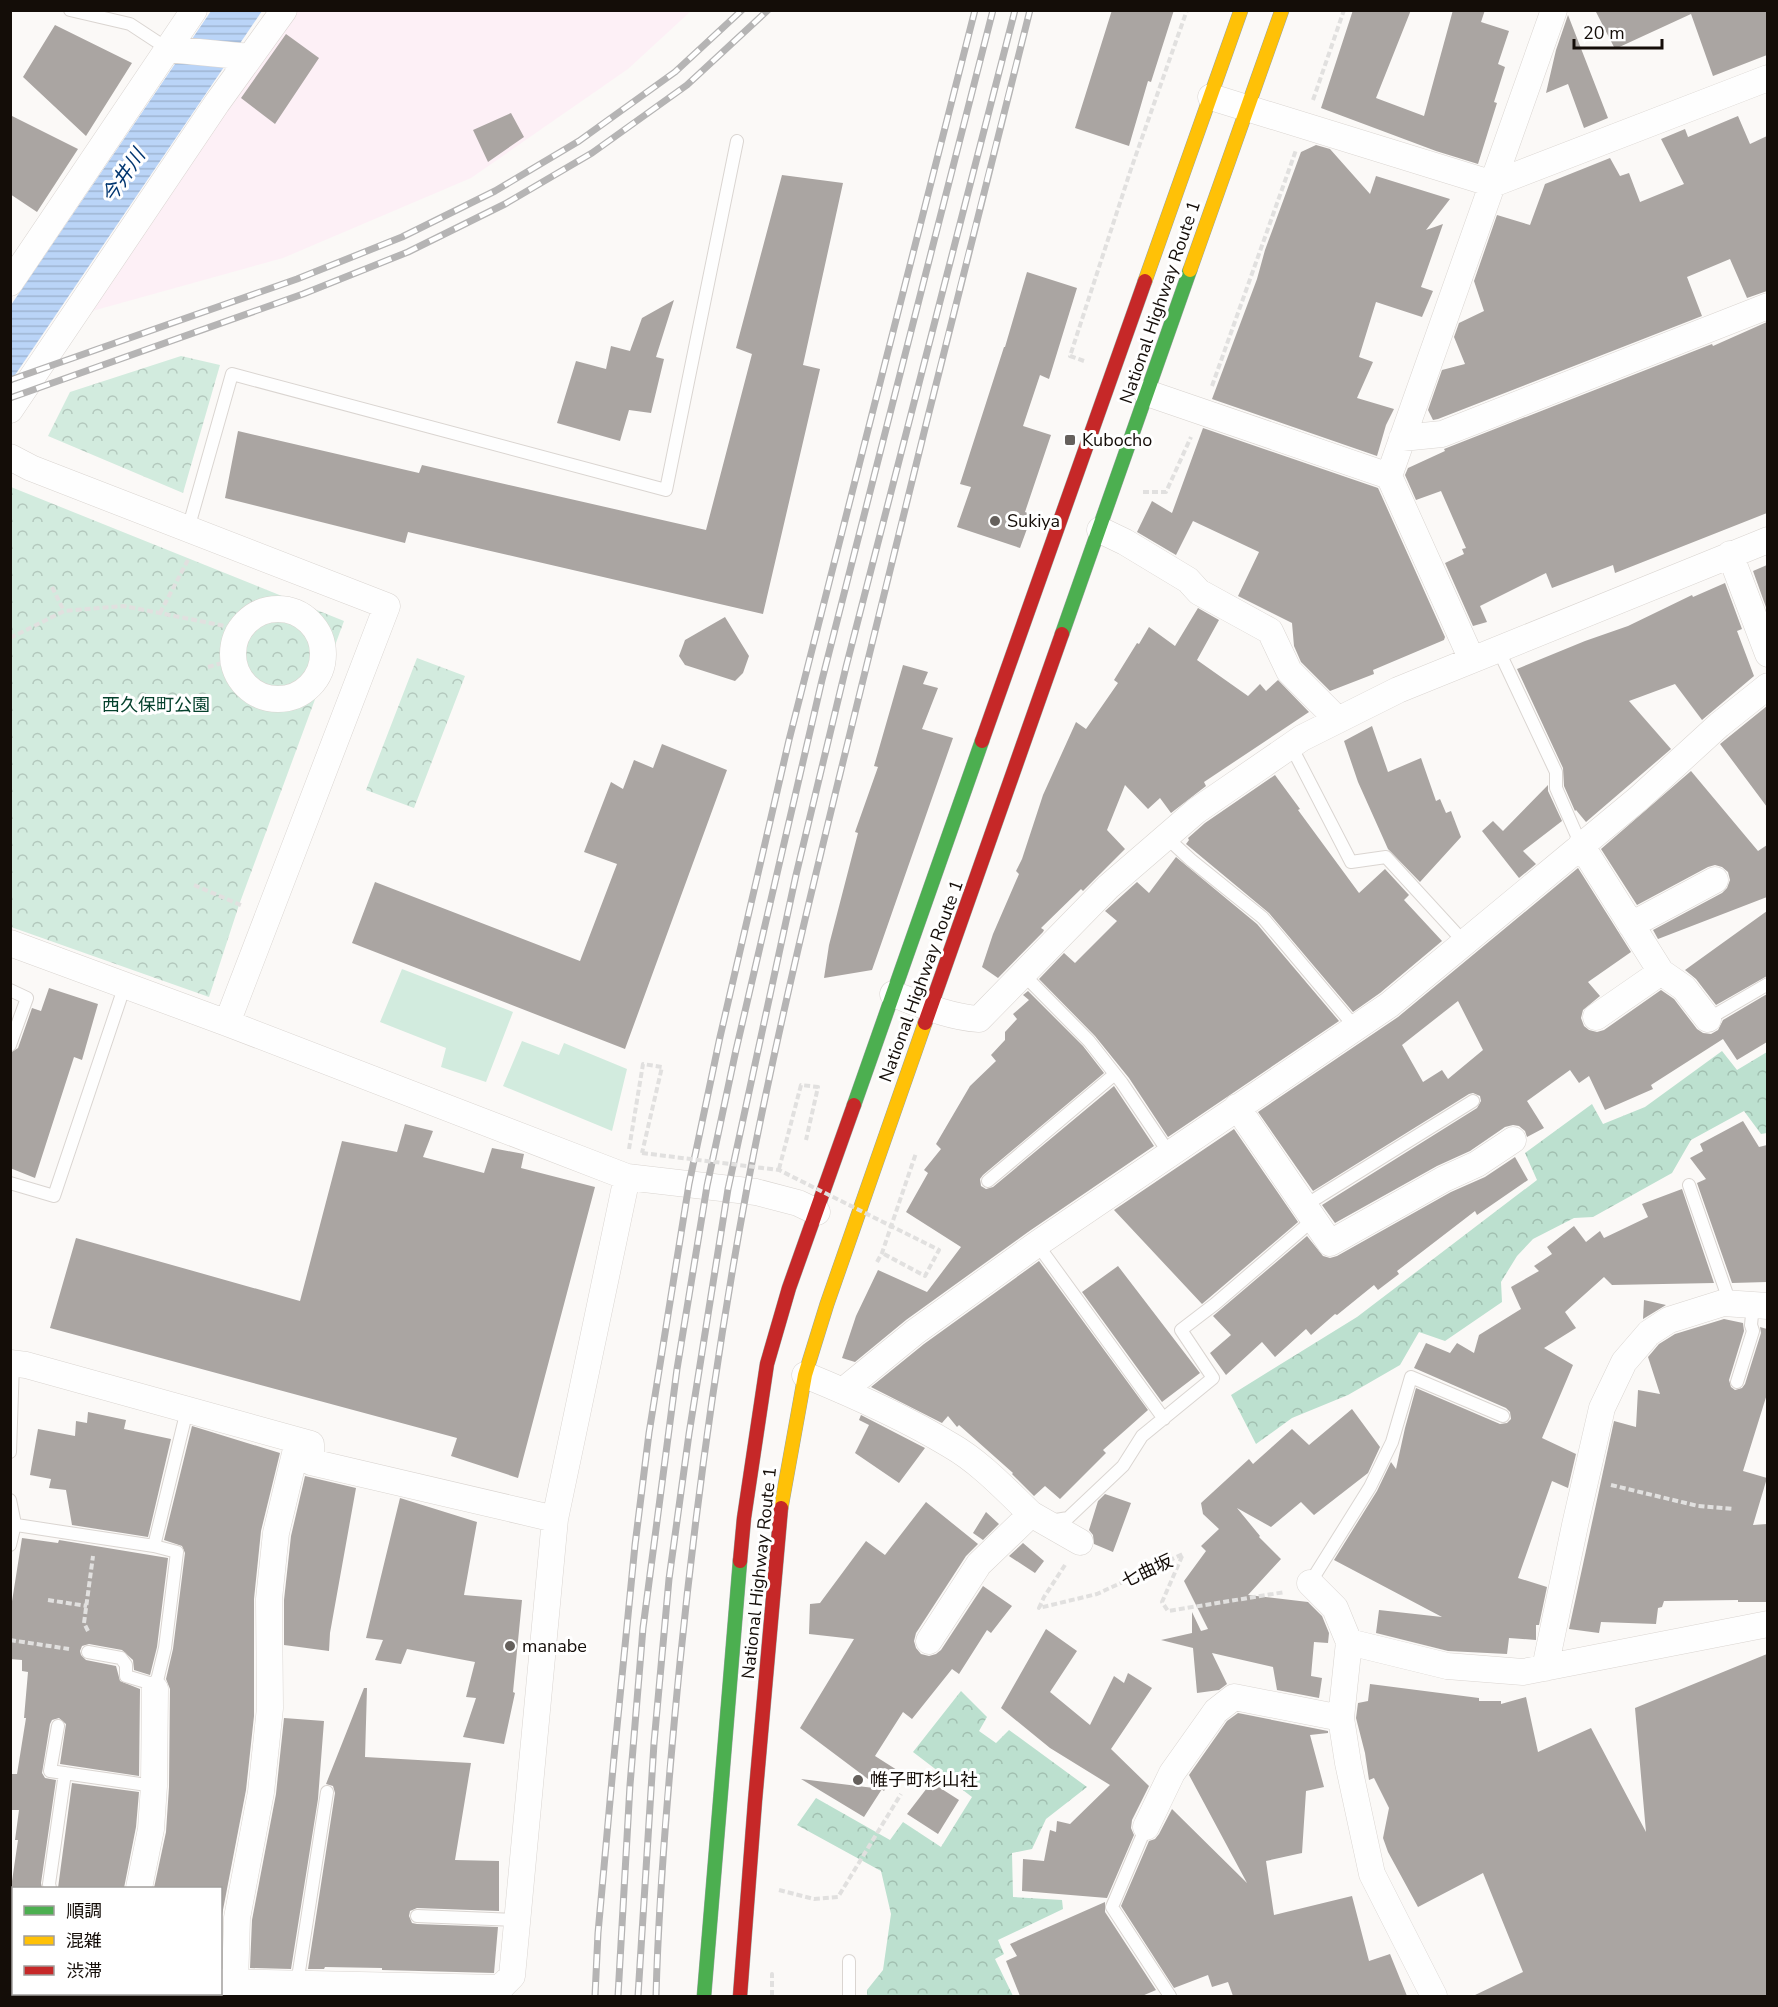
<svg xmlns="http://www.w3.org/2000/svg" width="1778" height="2007" viewBox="0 0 1778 2007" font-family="'Nunito Sans','Noto Sans JP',sans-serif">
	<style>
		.industrial { fill: #fdf0f6 }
		.green { fill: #d2ebde }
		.forest { fill: url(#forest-crowns) }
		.park { fill: url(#park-crowns) }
		.water { fill: url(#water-rules) }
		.building { fill: #aaa5a2; fill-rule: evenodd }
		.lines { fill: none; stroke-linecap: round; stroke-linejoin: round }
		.lane-casing { stroke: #dad5d1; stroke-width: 14 }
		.street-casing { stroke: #dad5d1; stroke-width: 27 }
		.fast-casing { stroke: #9aa6a2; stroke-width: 15 }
		.slow-casing { stroke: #9aa6a2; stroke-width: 15 }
		.jam-casing { stroke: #9aa6a2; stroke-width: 15 }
		.path { stroke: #e1e0df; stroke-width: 4; stroke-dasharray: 6 3; stroke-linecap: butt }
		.lane { stroke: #fefefe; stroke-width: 12 }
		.street { stroke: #fefefe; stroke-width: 26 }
		.fast { stroke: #4caf50; stroke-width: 14 }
		.slow { stroke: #ffc107; stroke-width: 14 }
		.jam { stroke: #c62828; stroke-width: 14 }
		.rail-casing { stroke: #b5b4b4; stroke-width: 7 }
		.rail { stroke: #fff; stroke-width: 4.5; stroke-dasharray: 14; stroke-linecap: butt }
		.path-bridge { stroke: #e1e0df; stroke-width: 4; stroke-dasharray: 6 3; stroke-linecap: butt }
		.poi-dot { fill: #65605c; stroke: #fff; stroke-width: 2 }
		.labels { text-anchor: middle; stroke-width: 6; stroke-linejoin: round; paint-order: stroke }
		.street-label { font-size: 18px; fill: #140d08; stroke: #fff }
		.poi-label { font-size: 18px; fill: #140d08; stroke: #fff; text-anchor: start }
		.park-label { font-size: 18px; fill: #05412d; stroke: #fff }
		.water-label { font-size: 20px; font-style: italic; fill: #023670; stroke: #fff }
	</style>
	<defs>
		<pattern id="forest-crowns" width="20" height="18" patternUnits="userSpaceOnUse" patternTransform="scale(1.5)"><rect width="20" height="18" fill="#bce0cf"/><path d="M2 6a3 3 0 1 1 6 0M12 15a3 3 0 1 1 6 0" fill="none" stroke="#a1bfb0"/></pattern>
		<pattern id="park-crowns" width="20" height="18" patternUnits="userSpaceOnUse" patternTransform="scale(1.5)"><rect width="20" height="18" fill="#d2ebde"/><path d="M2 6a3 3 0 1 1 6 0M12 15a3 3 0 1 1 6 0" fill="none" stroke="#b3c8bd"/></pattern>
		<pattern id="water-rules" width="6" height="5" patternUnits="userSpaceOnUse" patternTransform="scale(1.5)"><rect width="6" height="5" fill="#bad4f7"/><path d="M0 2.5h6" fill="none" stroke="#9fb5d2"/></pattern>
	</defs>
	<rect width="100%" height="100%" fill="#fbf9f7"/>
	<path class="industrial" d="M294 11H691L628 69 471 178 283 258 85 313Z"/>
	<path class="green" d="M402 969 513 1012 486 1082 441 1067 446 1048 380 1022Z
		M522 1041 559 1055 564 1043 627 1069 612 1131 503 1086Z"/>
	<path class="forest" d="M1722 1051 1737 1070 1767 1052V1133L1761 1134 1744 1111 1691 1140 1672 1173 1593 1217 1574 1218 1533 1239 1517 1256 1501 1282 1502 1302 1445 1341 1419 1332 1400 1365 1348 1395 1292 1418 1256 1444 1231 1395 1357 1317 1537 1180 1525 1153 1592 1104 1603 1124 1645 1107Z
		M961 1691 987 1717 979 1731 996 1743 1009 1730 1087 1787 1046 1819 1032 1849 1012 1853 1013 1897 1062 1900 1063 1909 998 1940 1004 1954 995 1959 1013 1996H867V1990L883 1970 891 1914 881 1871 797 1825 816 1798 890 1840 903 1822 941 1847 972 1797 913 1752Z"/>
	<path class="park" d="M181 356 220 365 183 493 48 436 70 392Z
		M11 487 344 621 239 905 209 997 11 927Z
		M417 658 465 676 414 808 366 790Z"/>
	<path class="water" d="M211 11H262L11 381V305Z"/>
	<path class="building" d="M1112 10H1174L1151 82 1148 81 1129 146 1075 128Z
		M1353 10H1411L1376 98 1424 116 1453 10H1485L1481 22 1509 31 1498 64 1505 67 1494 102 1497 103 1478 164 1436 151 1321 108Z
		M1595 10H1767V55L1713 76 1691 14 1615 49Z
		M1568 15 1608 118 1584 128 1568 84 1546 93 1556 50Z
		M55 25 132 63 86 136 23 77Z
		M286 34 319 58 275 124 241 98Z
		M511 113 524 137 488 162 473 130Z
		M10 115 78 149 37 212 10 194Z
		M1738 116 1750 144 1767 136V291L1747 298 1730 259 1687 277 1702 316 1438 419 1433 420 1428 410 1442 370 1465 364 1454 337 1459 323 1484 311 1474 281 1497 215 1530 225 1545 184 1610 158 1620 176 1629 173 1640 202 1684 184 1661 139 1685 129 1688 137Z
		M1316 145 1330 149 1370 194 1376 176 1450 199 1426 230 1443 224 1421 287 1433 291 1422 317 1376 302 1359 357 1373 362 1357 398 1394 409 1386 425 1377 456 1212 399 1257 279 1265 250 1301 152Z
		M782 175 843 183 803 365 820 369 763 614 408 532 405 543 225 498 238 431 419 473 422 465 706 530 752 354 736 348Z
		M1027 272 1077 288 1049 379 1040 375 1023 426 1051 435 1025 512 1032 515 1020 548 957 527 971 487 960 484 1004 347H1005Z
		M674 300 656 357 664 359 651 413 629 410 620 441 557 423 576 361 606 369 611 346 630 351 642 318Z
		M1767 322V513L1615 573 1613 565 1552 588 1546 573 1480 606 1487 622 1473 626 1445 563 1464 554 1462 549 1466 548 1441 491 1416 500 1405 475 1408 468 1445 451 1444 449 1712 344 1713 346Z
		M1203 428 1378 488 1445 637 1444 640 1373 670 1374 674 1330 691 1301 662 1294 646 1292 623 1238 596 1259 552 1193 521 1176 555 1137 532 1152 501 1172 513Z
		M1767 565V610L1753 571Z
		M1725 583 1742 629 1737 631 1754 676 1702 720 1675 684 1629 701 1671 749 1586 822 1576 810 1575 811 1564 786 1563 768 1517 669 1585 641 1628 626 1692 595 1693 597Z
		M1198 608 1219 620 1197 660 1248 696 1260 684 1266 691 1278 680 1309 712 1204 782 1206 786 1171 813 1160 798 1148 809 1125 785 1107 830 1125 849 1083 891 1081 889 1041 928 1044 930 1043 932 998 978 982 967 993 934 1019 874 1016 871 1022 859 1043 795 1076 722 1086 729 1118 683 1114 680 1137 643 1139 644 1149 627 1175 646Z
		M725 617 749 656 743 673 735 681 685 665 679 656 685 640Z
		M903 665 928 672 923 684 938 688 922 729 953 738 872 970 824 978 829 945 858 833 855 832 878 767 874 766Z
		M1767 706V807L1720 744Z
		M1372 726 1388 772 1421 758 1436 801 1440 799 1446 813 1451 811 1461 837 1420 882 1388 849 1358 782 1344 741Z
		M662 744 727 770 625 1049 352 943 375 882 580 961 617 864 584 852 611 782 623 789 634 760 653 768Z
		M1691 771 1758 851 1767 845V897L1658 939 1653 930 1722 893 1727 888 1730 880 1728 872 1722 867 1715 865 1708 867 1637 905 1601 849Z
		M1275 775 1300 809 1298 810 1359 893 1385 869 1409 895 1404 900 1442 941 1380 993 1353 1012 1269 913 1186 844 1189 840 1188 838 1205 823Z
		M1548 785V791L1562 821 1523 851 1536 864 1519 878 1482 831 1493 821 1503 831Z
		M1176 857 1257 924 1339 1021 1168 1137 1129 1078 1095 1036 1039 979 1064 953 1075 963 1117 921 1105 911 1137 882 1149 893Z
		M1578 868 1631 952 1588 982 1600 996 1583 1010 1581 1018 1584 1026 1589 1030 1597 1032 1604 1030 1661 990 1674 999 1697 1029 1703 1033 1711 1034 1718 1030 1723 1020 1767 994V1042L1737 1060 1723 1039 1651 1085 1653 1089 1605 1110 1589 1076 1579 1083 1570 1070 1527 1101 1544 1128 1527 1137 1525 1131 1519 1126 1513 1125 1505 1127 1470 1151 1437 1166 1335 1223 1322 1205 1477 1108 1481 1101 1480 1096 1473 1093 1469 1094 1313 1191 1258 1112 1398 1017ZM1458 1001 1483 1050 1448 1079 1442 1070 1423 1082 1402 1045Z
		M1767 911V976L1716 1005 1696 979 1685 970Z
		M49 988 98 1004 82 1060 74 1057 35 1178 10 1168V1053L18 1048 32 1008 41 1011Z
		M1028 991 1083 1046 1104 1073 983 1175 980 1179 981 1186 986 1189 993 1187 1114 1086 1154 1146 1028 1232 906 1320 855 1362 842 1358 856 1316 878 1270 927 1292 961 1247 906 1212 928 1173 924 1170 941 1149 936 1144 970 1086 996 1061 991 1055 1005 1040V1032L1017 1019 1013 1014 1029 1000 1023 995Z
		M1743 1121 1759 1147 1767 1145V1282L1732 1283 1697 1183 1706 1179 1690 1158 1703 1151 1700 1144Z
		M405 1124 433 1131 423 1157 484 1173 492 1148 524 1154 521 1168 595 1187 518 1478 451 1456 457 1438 50 1328 76 1238 300 1301 342 1141 397 1152Z
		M1234 1129 1298 1222 1202 1304 1114 1210Z
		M1515 1157 1528 1180 1477 1215 1475 1211 1397 1271 1399 1274 1378 1290 1374 1285 1337 1315 1335 1314 1311 1335 1306 1329 1275 1357 1262 1342 1226 1375 1210 1353 1231 1335 1213 1316 1307 1236 1323 1256 1330 1258 1337 1256 1451 1192 1485 1177Z
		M1682 1189 1714 1283 1612 1285 1604 1277 1565 1312 1576 1328 1544 1348 1573 1365 1542 1438 1576 1454 1568 1488 1552 1481 1518 1578 1547 1587 1539 1625H1536V1640L1509 1638 1507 1654 1448 1651 1376 1633 1379 1610 1442 1617 1334 1560 1377 1491 1391 1462 1396 1469 1405 1428 1416 1388 1500 1424 1507 1423 1511 1419 1510 1412 1506 1408 1414 1368 1426 1343 1450 1353 1457 1343 1474 1353 1479 1335 1521 1309 1511 1287 1539 1271 1534 1266 1552 1254 1547 1247 1574 1226 1586 1242 1600 1231 1604 1238 1648 1217 1642 1204Z
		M1039 1261 1148 1410 1103 1450 1106 1453 1060 1499 1045 1486 1034 1496 1012 1474 1013 1473 959 1425 957 1427 948 1416 942 1423 871 1387 924 1344Z
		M1118 1266 1200 1373 1162 1402 1082 1292Z
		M1644 1300 1666 1305 1643 1319Z
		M1724 1319 1743 1323 1744 1331 1729 1380 1731 1387 1735 1390 1742 1388 1745 1384 1761 1333 1760 1327 1767 1329V1394L1743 1471 1767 1478 1753 1525 1767 1524V1602H1738V1600L1664 1601 1662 1607 1658 1608 1656 1624 1601 1622 1599 1633 1569 1629 1614 1421 1636 1427 1638 1390 1660 1394 1648 1357 1659 1344 1675 1334Z
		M1352 1409 1380 1447 1368 1473 1314 1515 1301 1502 1271 1527 1237 1508 1260 1536 1259 1537 1281 1559 1248 1595 1308 1602 1322 1616 1329 1633 1328 1643 1314 1642 1311 1676 1322 1678 1319 1698 1277 1690 1273 1667 1212 1653 1227 1684 1219 1690 1197 1693 1193 1648 1161 1640 1192 1633V1612L1201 1631 1208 1629 1184 1581 1206 1551 1201 1546 1219 1529 1203 1514 1201 1503 1249 1459 1253 1464 1292 1429 1309 1445Z
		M88 1412 126 1420 124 1429 171 1439 148 1537 72 1525 66 1490 49 1488 51 1479 30 1475 38 1429 75 1436 76 1421 87 1423Z
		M861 1415 925 1448 899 1483 855 1453 869 1425 859 1420Z
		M192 1426 280 1453 261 1531 254 1599V1716L246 1790 222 1915 220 1966V1888H154L166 1832 169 1787 170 1689 166 1679 173 1649 185 1553 182 1546 164 1540Z
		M305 1476 356 1488 330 1633 329 1651 284 1645V1600L291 1536Z
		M1105 1494 1131 1503 1113 1552 1094 1544 1093 1535 1089 1530 1098 1501Z
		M400 1498 477 1522 464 1595 522 1600 513 1692 515 1693 504 1744 463 1737 476 1698 466 1697 475 1662 407 1649 401 1664 375 1660 383 1640 366 1638Z
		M926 1502 978 1544 966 1556 916 1633 914 1641 916 1648 921 1654 929 1656 936 1654 941 1650 983 1586 1012 1606 991 1633 987 1630 959 1674 952 1669 912 1719 903 1712 875 1756 897 1770 884 1791 800 1728 854 1639 809 1634 810 1604 820 1603 866 1541 885 1555Z
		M986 1512 999 1524 983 1540 973 1533Z
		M22 1538 58 1543 59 1540 168 1558 157 1647 150 1675 134 1670 133 1660 122 1650 89 1644 82 1646 80 1651 81 1655 86 1660 116 1666 120 1681 140 1689 139 1776 60 1764 66 1724 59 1718 52 1720 50 1724 42 1773 45 1778 56 1780 41 1883 42 1888H11L18 1840H15L19 1810H10V1774H17L26 1718H24L28 1672 22 1671V1660L10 1659V1614Z
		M1023 1543 1044 1561 1035 1573 1009 1556Z
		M1046 1629 1077 1651 1050 1692 1090 1725 1114 1676 1124 1683 1128 1673 1152 1688 1111 1749 1149 1786 1132 1820 1131 1828 1134 1835 1107 1898 1022 1891 1023 1859 1044 1861 1050 1830 1056 1832 1057 1821 1070 1824 1110 1785 1050 1748 1001 1708Z
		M1767 1654V1996H1473L1523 1972 1483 1873 1418 1907 1388 1852 1383 1838 1389 1808 1374 1778 1369 1780 1365 1753 1356 1718 1358 1703 1368 1701 1370 1684 1479 1698V1701H1501V1704L1526 1697 1538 1752 1591 1728 1646 1832 1635 1708Z
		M364 1688H367L365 1757 471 1763 455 1860 499 1861V1911L417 1908 410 1911 409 1916 412 1923 417 1924 498 1927 494 1973 382 1970V1968L325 1967 324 1969H308L335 1793 333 1786 326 1784Z
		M1238 1713 1328 1731V1733L1310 1735 1324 1787 1306 1791 1302 1853 1266 1861 1274 1915 1352 1896 1369 1961 1390 1954 1407 1996H1233L1228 1982 1212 1987 1208 1975 1174 1988 1121 1906 1149 1841 1155 1839 1159 1834 1172 1809 1247 1883 1189 1775 1227 1721Z
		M284 1718 324 1721 318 1799 291 1969 250 1968 252 1920 276 1794Z
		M801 1779 882 1789 864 1817Z
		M72 1783 139 1792 136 1827 124 1888H58Z
		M934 1784 959 1800 938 1834 907 1814 927 1788 930 1790Z
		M1105 1902V1912L1156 1990 1142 1996H1020L1006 1961 1017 1956 1010 1944Z"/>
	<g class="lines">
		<g class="lane-casing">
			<path id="lane" d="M70 10 130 24 168 49
				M188 529 232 374 666 490 737 141
				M1498 649 1556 772V788L1581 845
				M1291 746 1351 862 1386 857 1464 942
				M1166 837 1191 860 1263 918 1355 1027
				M1023 974 1089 1041 1122 1083 1169 1153
				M10 990 27 998 10 1045
				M1708 1019 1768 984
				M988 1181 1115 1074
				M10 1183 54 1196 125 985
				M1689 1185 1730 1303
				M1304 1206 1473 1101
				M1037 1244 1164 1419
				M1737 1382 1753 1331 1751 1325 1753 1305
				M10 1452 13 1363
				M10 1500 15 1524 10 1545
				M1050 1521 1068 1518 1123 1466 1142 1436 1213 1378 1181 1330 1215 1304 1314 1219
				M10 1524 154 1546 177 1552 165 1648 155 1689
				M154 1546 187 1410
				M1310 1583 1370 1487 1392 1442 1411 1377 1503 1416
				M88 1652 121 1658 126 1665V1676L156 1685
				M58 1726 50 1771 154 1786
				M1146 1827 1112 1907 1170 1996
				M50 1888 49 1884 65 1773
				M417 1916 517 1920
				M849 1961V1996
				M297 1984 327 1792"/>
		</g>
		<g class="street-casing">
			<path id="street" d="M168 49 250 57
				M1211 97 1493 184 1768 78
				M10 283 194 10
				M1147 393 1389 476 1554 10
				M10 410 217 103 284 10
				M1402 438 1442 434 1768 306
				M10 457 31 468 387 606 227 1023
				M1389 476 1472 660
				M1100 530 1125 542 1188 580 1199 592 1270 631 1289 671 1338 720
				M1730 554 1768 654
				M233 654a45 45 0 1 1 90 0a45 45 0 1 1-90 0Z
				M1581 845 1661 972 1684 988 1708 1019
				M1631 925 1715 880
				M10 943 227 1023 627 1177 756 1192 798 1203 817 1212
				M893 994C922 1005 949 1017 979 1019L1108 887 1196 811 1302 738 1398 690 1768 540
				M1596 1017 1661 972
				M1237 1107 1330 1243 1444 1179 1477 1164 1513 1140
				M10 1363 26 1365 311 1444V1462L555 1519
				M805 1375C854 1395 904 1417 950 1445 980 1462 1006 1490 1031 1514L979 1564 929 1641
				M844 1390 915 1332 1037 1244 1389 1005 1638 799 1719 725 1768 686
				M1031 1514 1080 1542
				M1310 1583 1335 1608 1349 1642
				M1545 1668 1575 1525 1602 1408 1624 1362 1649 1333 1669 1320 1723 1303 1768 1306
				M1146 1827 1172 1773 1216 1711 1234 1697 1341 1718
				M139 1888 151 1829 154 1786 155 1689
				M10 1977H14
				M220 1982 500 1988
				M235 1982 237 1918 261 1792 270 1708 269 1599 276 1533 298 1441
				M121 1996V1994
				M498 1996 500 1988 512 1976 555 1519 627 1177
				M1434 1996 1372 1874 1348 1763 1341 1718 1349 1642 1447 1666 1523 1672 1768 1624"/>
		</g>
		<g class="fast-casing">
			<path id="fast" d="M1062 634 1190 270
				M854 1105 982 741
				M704 1996 740 1561"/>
		</g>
		<g class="slow-casing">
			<path id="slow" d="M1190 270 1282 10
				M1145 281 1241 10
				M781 1508 805 1375 827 1304 925 1023"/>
		</g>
		<g class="jam-casing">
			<path id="jam" d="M982 741 1145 281
				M925 1023 1062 634
				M740 1561 744 1518 767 1364 789 1288 854 1105
				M740 1996 755 1801 781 1508"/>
		</g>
		<path class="path" d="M1313 100 1344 10
			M1084 361 1070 356 1131 169 1187 10
			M1212 386 1296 150
			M1143 492H1166L1191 437
			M52 587 64 611
			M295 612 296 601
			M160 613 189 558
			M10 638 64 611 124 606 240 629
			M322 663 334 666
			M208 667 232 660
			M194 885 243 906
			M629 1149 643 1064 662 1067 642 1153
			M779 1169 801 1085 818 1087 806 1140
			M877 1262 882 1253 916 1153
			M1611 1485 1698 1506 1734 1509
			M1065 1565 1044 1597 1039 1608 1097 1594 1183 1554 1162 1602 1168 1611 1285 1592
			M48 1600 87 1606
			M88 1631 84 1623 93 1556
			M10 1640 69 1649
			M779 1890 814 1899 838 1897 901 1794"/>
		<use href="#lane" class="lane"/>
		<use href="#street" class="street"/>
		<use href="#fast" class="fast"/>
		<use href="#slow" class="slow"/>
		<use href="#jam" class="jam"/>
		<g class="rail-casing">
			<path id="rail" d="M10 380 297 279 402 237 495 191 579 141 675 72 742 10
				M10 398 303 294 408 252 505 204 592 153 687 85 768 10
				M595 1996 598 1933 614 1757 635 1545 649 1433 689 1184 720 1037 789 740 975 10
				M618 1996 630 1785 643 1628 677 1369 707 1186 736 1050 822 680 993 10
				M638 1996 654 1743 669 1579 689 1434 728 1189 796 875 846 667 1015 10
				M656 1996C659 1885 669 1773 680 1662 696 1503 718 1345 747 1188 780 1015 823 844 865 672 919 451 974 231 1030 10"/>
		</g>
		<use href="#rail" class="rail"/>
		<path class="path-bridge" d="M642 1153 779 1170 939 1250 925 1276 882 1253
			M772 1996V1974V1976"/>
	</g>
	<g class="poi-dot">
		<rect x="1064" y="434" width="12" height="12" rx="3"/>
		<circle cx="995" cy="521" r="6"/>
		<circle cx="510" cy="1646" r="6"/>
		<circle cx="858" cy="1780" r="6"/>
	</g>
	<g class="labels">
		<g class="street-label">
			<text transform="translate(1160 302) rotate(-71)" y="6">National Highway Route 1</text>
			<text transform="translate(921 981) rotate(-70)" y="6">National Highway Route 1</text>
			<text transform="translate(1147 1571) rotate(-25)" y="6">七曲坂</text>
			<text transform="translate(759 1573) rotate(-84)" y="6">National Highway Route 1</text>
		</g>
		<g class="poi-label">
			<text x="1082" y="446">Kubocho</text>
			<text x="1007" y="527">Sukiya</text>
			<text x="522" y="1652">manabe</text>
			<text x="870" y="1786">帷子町杉山社</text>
		</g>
		<g class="park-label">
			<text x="156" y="711">西久保町公園</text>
		</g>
		<g class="water-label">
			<text transform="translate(123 176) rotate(-56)" y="7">今井川</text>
		</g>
	</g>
	<rect width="1778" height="2007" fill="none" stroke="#140d08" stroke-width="24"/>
	<rect x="12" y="1887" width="210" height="108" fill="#ffffff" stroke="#a19e9c" stroke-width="1.5"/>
	<rect x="24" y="1906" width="30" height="9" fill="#4caf50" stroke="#a19e9c" stroke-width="1.5"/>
	<text x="66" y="1917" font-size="18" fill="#140d08">順調</text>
	<rect x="24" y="1936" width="30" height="9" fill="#ffc107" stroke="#a19e9c" stroke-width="1.5"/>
	<text x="66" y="1947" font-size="18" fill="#140d08">混雑</text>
	<rect x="24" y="1966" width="30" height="9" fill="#c62828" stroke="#a19e9c" stroke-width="1.5"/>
	<text x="66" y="1977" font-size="18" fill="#140d08">渋滞</text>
	<path d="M1574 39v9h88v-9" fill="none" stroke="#140d08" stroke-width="3"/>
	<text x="1583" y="39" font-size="18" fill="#140d08" stroke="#ffffff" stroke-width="4.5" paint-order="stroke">20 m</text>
</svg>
